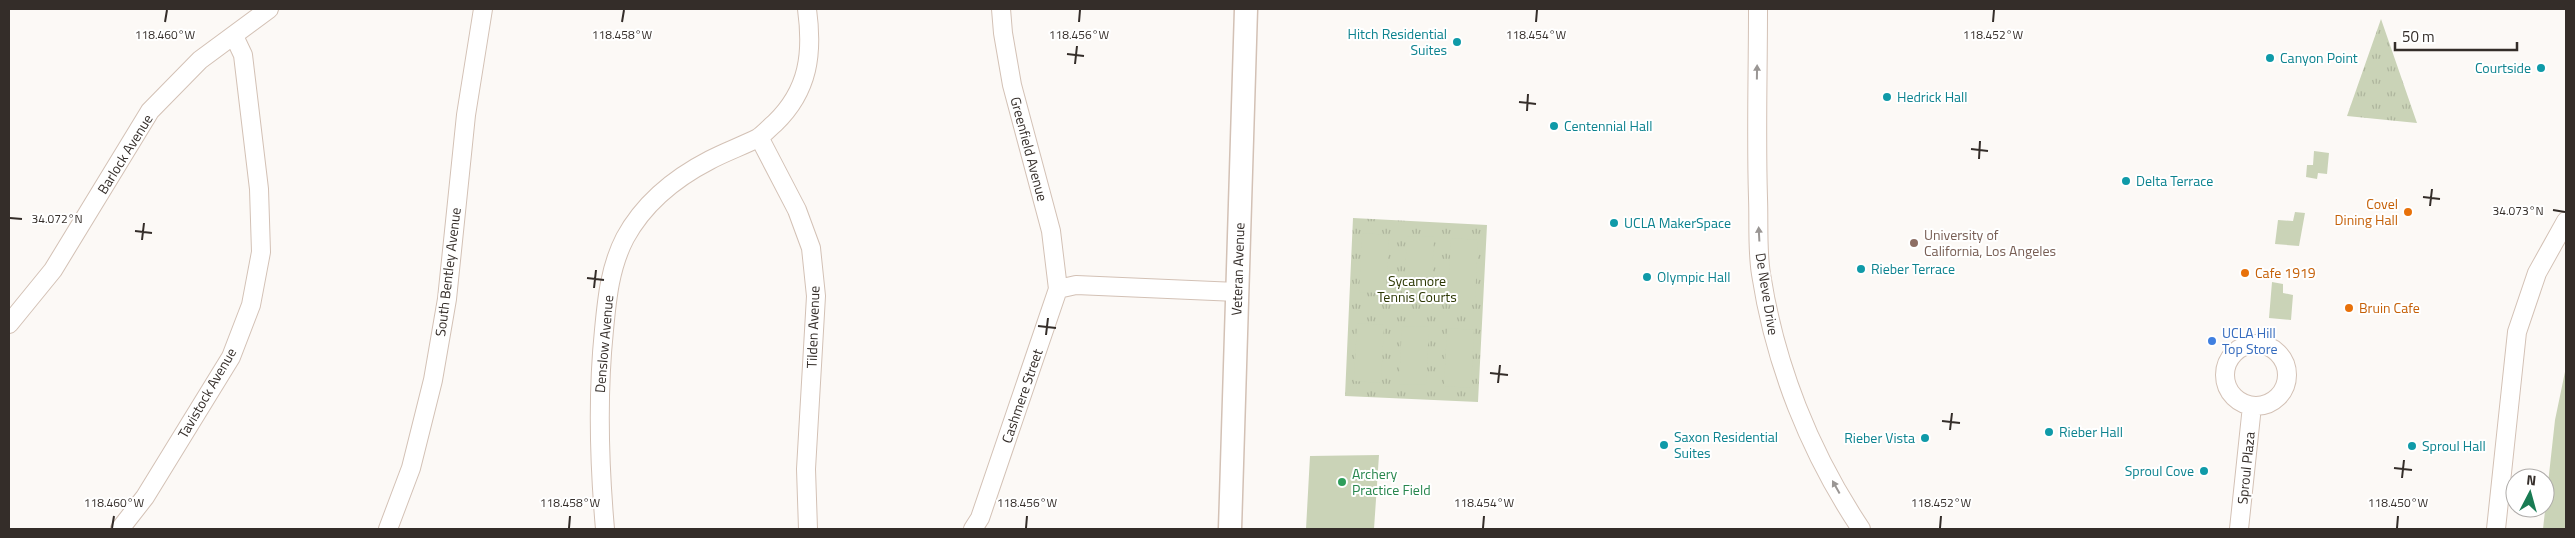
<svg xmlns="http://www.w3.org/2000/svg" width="2575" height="538" viewBox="0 0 2575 538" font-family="'Titillium Web',sans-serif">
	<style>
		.grass { fill: url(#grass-tufts) }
		.garden { fill: #cad3b7 }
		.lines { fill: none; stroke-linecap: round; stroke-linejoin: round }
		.minor-casing { stroke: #d3c1b5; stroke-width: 20 }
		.tertiary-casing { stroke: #d3c1b5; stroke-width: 25 }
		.minor { stroke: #fff; stroke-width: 18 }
		.tertiary { stroke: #fff; stroke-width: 22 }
		.oneway { fill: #9a9694 }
		.ticks { fill: none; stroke: #342d29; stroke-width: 2 }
		.culture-dot { fill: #0f9aa8; stroke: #fff; stroke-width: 2 }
		.food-dot { fill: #e8710a; stroke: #fff; stroke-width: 2 }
		.education-dot { fill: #8d6e63; stroke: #fff; stroke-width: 2 }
		.shop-dot { fill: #3f7fe0; stroke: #fff; stroke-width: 2 }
		.leisure-dot { fill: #2e9e5b; stroke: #fff; stroke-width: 2 }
		.labels { text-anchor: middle; stroke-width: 4; stroke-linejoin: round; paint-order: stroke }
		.culture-label { font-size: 14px; fill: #0d838f; stroke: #fff; text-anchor: start }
		.street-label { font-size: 14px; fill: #342d29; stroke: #fff }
		.food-label { font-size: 14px; fill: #c56008; stroke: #fff; text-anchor: start }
		.education-label { font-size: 14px; fill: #785e54; stroke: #fff; text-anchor: start }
		.park-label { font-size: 14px; fill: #2d3804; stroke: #fff }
		.shop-label { font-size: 14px; fill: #366cbe; stroke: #fff; text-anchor: start }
		.leisure-label { font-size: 14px; fill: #27864d; stroke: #fff; text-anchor: start }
		.ticks-label { font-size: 12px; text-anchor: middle; fill: #342d29; stroke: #fff; stroke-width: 4; stroke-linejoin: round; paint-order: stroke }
	</style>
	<defs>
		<pattern id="grass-tufts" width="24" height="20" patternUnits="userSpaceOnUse" patternTransform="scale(1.25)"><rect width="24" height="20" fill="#cad3b7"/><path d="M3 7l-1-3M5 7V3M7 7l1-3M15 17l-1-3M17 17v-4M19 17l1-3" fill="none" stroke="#aeb59d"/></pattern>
	</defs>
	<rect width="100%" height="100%" fill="#fcf9f6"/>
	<path class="grass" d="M2381 19 2417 123 2347 116Z
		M1353 218 1487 225 1478 402 1345 396Z"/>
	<path class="garden" d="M2314 151 2329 153 2327 174 2318 173 2317 179 2306 177 2307 165H2313Z
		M2295 212 2305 213 2299 246 2275 244 2278 220 2293 221Z
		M1362 233 1389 235 1386 293 1359 292Z
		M1407 236 1434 237 1431 296 1404 294Z
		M1451 238 1478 240 1475 298 1448 296Z
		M2272 282 2283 284V293L2293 295 2291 320 2269 318Z
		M1357 323 1384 325 1381 383 1354 381Z
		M1402 326 1429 327 1426 385 1399 384Z
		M1447 328 1474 330 1471 388 1444 386Z
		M2566 367V529H2543L2555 420Z
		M1379 455 1374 529H1306L1310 456Z"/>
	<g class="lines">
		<g class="minor-casing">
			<path id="minor" d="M1001 9 1003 33 1012 85 1051 231 1058 289
				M1758 9C1758 72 1756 135 1758 198 1759 223 1757 249 1761 274 1775 365 1810 453 1861 529
				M759 137 797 210 811 248 816 296 806 469 808 529
				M9 324 53 270 150 111 200 60 269 9
				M2225 375a31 31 0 1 1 62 0a31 31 0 1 1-62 0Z
				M120 529 145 497 231 357 251 305 261 252 259 189 243 55 234 36
				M388 529 411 468 433 380 447 299 466 115 483 9
				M605 529C599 461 597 398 604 330 607 298 610 267 625 238 644 203 675 178 710 160 725 152 742 146 758 138 764 134 769 128 775 123 809 90 813 53 807 9
				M973 529 980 518 1058 289 1076 285 1237 292
				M2239 529 2252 406
				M2496 529 2517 332 2537 273 2566 221"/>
		</g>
		<g class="tertiary-casing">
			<path id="tertiary" d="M1230 529 1246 9"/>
		</g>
		<use href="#minor" class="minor"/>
		<use href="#tertiary" class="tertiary"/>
	</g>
	<defs><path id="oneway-solid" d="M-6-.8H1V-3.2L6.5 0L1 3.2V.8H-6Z" transform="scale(1.25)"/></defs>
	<g class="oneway">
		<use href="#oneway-solid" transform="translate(1757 72) rotate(-89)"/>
		<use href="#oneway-solid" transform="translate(1759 234) rotate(-93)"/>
		<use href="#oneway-solid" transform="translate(1836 487) rotate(-119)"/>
	</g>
	<path class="ticks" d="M165 22 167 10M622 22 624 10M1079 22 1080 10M1536 22 1537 10M1993 22 1994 10M1067 54 1084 56M1075 64 1077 46M1519 102 1536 104M1527 111 1528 94M1971 149 1988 151M1979 159 1980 141M2423 197 2440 199M2430 206 2432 189M2553 210 2565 212M10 218 22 219M135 231 152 233M142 240 144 223M587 278 604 280M594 288 596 270M1038 326 1056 328M1046 335 1048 318M1490 373 1508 375M1498 383 1500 365M1942 421 1960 423M1950 430 1952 413M2394 468 2412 470M2402 478 2404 460M112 528 114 516M569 528 570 516M1026 528 1027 516M1483 528 1484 516M1940 528 1941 516M2397 528 2398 516"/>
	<g class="culture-dot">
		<circle cx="1457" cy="42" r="5"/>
		<circle cx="2270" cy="58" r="5"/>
		<circle cx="2541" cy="68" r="5"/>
		<circle cx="1887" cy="97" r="5"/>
		<circle cx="1554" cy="126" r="5"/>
		<circle cx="2126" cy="181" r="5"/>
		<circle cx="1614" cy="223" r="5"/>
		<circle cx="1861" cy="269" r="5"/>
		<circle cx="1647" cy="277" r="5"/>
		<circle cx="2049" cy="432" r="5"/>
		<circle cx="1925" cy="438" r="5"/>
		<circle cx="1664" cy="445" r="5"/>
		<circle cx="2412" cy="446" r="5"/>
		<circle cx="2204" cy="471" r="5"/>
	</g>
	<g class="food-dot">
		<circle cx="2408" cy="212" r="5"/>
		<circle cx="2245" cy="273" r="5"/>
		<circle cx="2349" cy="308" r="5"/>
	</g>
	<circle class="education-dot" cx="1914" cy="243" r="5"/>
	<circle class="shop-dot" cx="2212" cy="341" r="5"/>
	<circle class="leisure-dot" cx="1342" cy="482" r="5"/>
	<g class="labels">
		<g class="culture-label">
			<text x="1447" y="39" text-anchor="end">Hitch Residential<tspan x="1447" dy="16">Suites</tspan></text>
			<text x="2280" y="63">Canyon Point</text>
			<text x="2531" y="73" text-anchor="end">Courtside</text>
			<text x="1897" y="102">Hedrick Hall</text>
			<text x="1564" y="131">Centennial Hall</text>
			<text x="2136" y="186">Delta Terrace</text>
			<text x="1624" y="228">UCLA MakerSpace</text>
			<text x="1871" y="274">Rieber Terrace</text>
			<text x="1657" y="282">Olympic Hall</text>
			<text x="2059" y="437">Rieber Hall</text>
			<text x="1674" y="442">Saxon Residential<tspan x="1674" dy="16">Suites</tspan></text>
			<text x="1915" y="443" text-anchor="end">Rieber Vista</text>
			<text x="2422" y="451">Sproul Hall</text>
			<text x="2194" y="476" text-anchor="end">Sproul Cove</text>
		</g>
		<g class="street-label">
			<text transform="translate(1029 149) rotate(75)" y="5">Greenfield Avenue</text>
			<text transform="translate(125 154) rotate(-58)" y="5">Barlock Avenue</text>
			<text transform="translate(1238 269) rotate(-88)" y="5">Veteran Avenue</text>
			<text transform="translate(448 272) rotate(-83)" y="5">South Bentley Avenue</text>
			<text transform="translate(1767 294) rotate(81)" y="5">De Neve Drive</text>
			<text transform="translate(813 327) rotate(-88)" y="5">Tilden Avenue</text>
			<text transform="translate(604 344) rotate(-85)" y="5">Denslow Avenue</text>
			<text transform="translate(207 393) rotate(-60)" y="5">Tavistock Avenue</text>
			<text transform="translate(1022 396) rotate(-71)" y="5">Cashmere Street</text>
			<text transform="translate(2246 468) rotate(-84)" y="5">Sproul Plaza</text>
		</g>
		<g class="food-label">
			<text x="2398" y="209" text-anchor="end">Covel<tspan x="2398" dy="16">Dining Hall</tspan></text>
			<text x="2255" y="278">Cafe 1919</text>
			<text x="2359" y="313">Bruin Cafe</text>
		</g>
		<g class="education-label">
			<text x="1924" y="240">University of<tspan x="1924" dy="16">California, Los Angeles</tspan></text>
		</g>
		<g class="park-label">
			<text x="1417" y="286">Sycamore<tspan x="1417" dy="16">Tennis Courts</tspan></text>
		</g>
		<g class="shop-label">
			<text x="2222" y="338">UCLA Hill<tspan x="2222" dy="16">Top Store</tspan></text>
		</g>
		<g class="leisure-label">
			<text x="1352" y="479">Archery<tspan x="1352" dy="16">Practice Field</tspan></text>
		</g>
	</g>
	<g class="ticks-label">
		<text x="165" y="39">118.460°W</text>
		<text x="622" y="39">118.458°W</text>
		<text x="1079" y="39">118.456°W</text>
		<text x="1536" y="39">118.454°W</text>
		<text x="1993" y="39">118.452°W</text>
		<text x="2518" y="215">34.073°N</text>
		<text x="57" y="223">34.072°N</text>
		<text x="114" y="507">118.460°W</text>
		<text x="570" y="507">118.458°W</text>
		<text x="1027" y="507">118.456°W</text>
		<text x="1484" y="507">118.454°W</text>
		<text x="1941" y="507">118.452°W</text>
		<text x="2398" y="507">118.450°W</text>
	</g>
	<rect width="2575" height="538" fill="none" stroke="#342d29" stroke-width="20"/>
	<g transform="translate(2530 493) rotate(6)"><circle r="24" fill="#ffffff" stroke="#aeaba9"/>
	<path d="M0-4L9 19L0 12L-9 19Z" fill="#197b53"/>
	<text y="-8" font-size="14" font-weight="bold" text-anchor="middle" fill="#342d29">N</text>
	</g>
	<path d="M2395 42v8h122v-8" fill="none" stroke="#342d29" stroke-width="2.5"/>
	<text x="2402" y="42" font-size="15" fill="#342d29" stroke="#ffffff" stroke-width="4" paint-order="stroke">50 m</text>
</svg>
